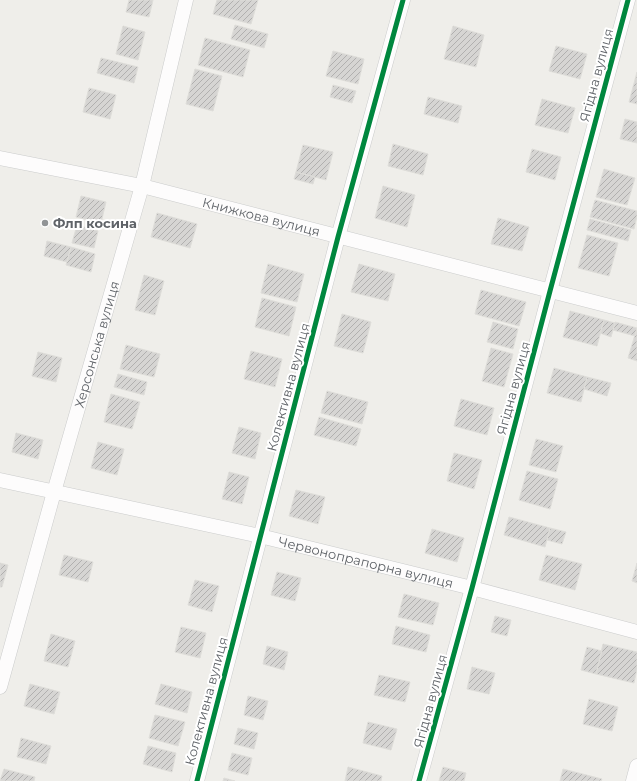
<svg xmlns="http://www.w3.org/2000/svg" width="637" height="781" viewBox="0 0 637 781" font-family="Montserrat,sans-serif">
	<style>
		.building { fill: url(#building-hatch); stroke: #deddd9 }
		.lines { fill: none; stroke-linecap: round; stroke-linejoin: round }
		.minor-casing { stroke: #cbcccc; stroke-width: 15 }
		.minor { stroke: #fdfcfc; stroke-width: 14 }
		.cycleway-casing { stroke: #fff; stroke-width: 8 }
		.cycleway { stroke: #00873e; stroke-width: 5 }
		.poi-dot { fill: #919496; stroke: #fff; stroke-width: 1.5 }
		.labels { text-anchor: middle; stroke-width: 4; stroke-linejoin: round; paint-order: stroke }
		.street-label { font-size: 13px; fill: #5f6368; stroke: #fff }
		.poi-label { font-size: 13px; font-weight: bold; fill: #5f6368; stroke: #fff; text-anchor: start }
	</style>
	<defs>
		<pattern id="building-hatch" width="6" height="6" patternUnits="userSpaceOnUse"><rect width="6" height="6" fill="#d6d5d3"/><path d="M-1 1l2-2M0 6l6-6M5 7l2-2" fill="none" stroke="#b1b0af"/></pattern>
	</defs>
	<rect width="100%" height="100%" fill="#efeeea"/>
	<path class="building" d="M129 0H153L149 17 126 12Z
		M217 0H258L251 24 213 14Z
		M235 25 268 34 264 48 231 39Z
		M123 26 145 32 138 60 116 54Z
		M453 26 484 35 476 67 444 59Z
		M205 38 250 50 243 77 198 65Z
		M556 46 587 54 580 79 549 71Z
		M333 51 364 59 358 84 326 76Z
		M101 58 138 67 134 83 97 73Z
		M195 69 222 76 213 111 186 104Z
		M637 72V104L629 102Z
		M333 85 356 91 352 103 330 97Z
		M89 88 116 95 110 119 83 112Z
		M428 97 462 106 458 123 424 114Z
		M542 99 575 108 568 133 535 125Z
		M625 119 637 122V143L620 139Z
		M393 144 428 154 423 175 388 166Z
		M303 145 333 152 326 180 296 172Z
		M532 149 561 157 555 180 526 172Z
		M604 169 635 178 627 205 596 197Z
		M296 172 315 177 313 184 294 179Z
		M383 186 415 195 407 227 375 218Z
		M81 196 106 202 101 223 76 217Z
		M595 200 637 211V216L634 229 590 217Z
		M157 213 197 224 190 248 151 237Z
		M498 218 529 227 522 251 491 244Z
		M590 219 631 230 628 241 587 230Z
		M77 225 98 231 94 248 72 243Z
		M587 235 618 243 609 276 578 268Z
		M47 241 71 247 67 262 44 256Z
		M71 247 95 254 91 272 66 265Z
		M268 264 304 274 297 302 261 293Z
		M359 264 395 274 388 301 351 292Z
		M144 275 164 281 155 315 135 310Z
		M481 290 526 302 519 326 475 314Z
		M262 298 296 307 289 336 255 327Z
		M570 311 604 320 597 346 563 337Z
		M342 314 371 322 363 353 334 346Z
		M604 320 615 323 611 337 600 333Z
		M493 322 518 329 513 349 487 342Z
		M615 322 637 328 635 336 613 330Z
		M637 328V361L628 358Z
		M126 345 160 354 154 377 120 369Z
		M491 348 513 354 504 387 482 381Z
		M251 351 282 359 275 387 244 379Z
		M38 352 62 358 56 382 32 376Z
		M554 368 587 377 581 402 547 393Z
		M118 374 147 382 144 395 114 387Z
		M587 377 611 383 607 396 584 389Z
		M327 391 368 402 362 424 321 413Z
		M111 394 140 402 132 429 104 422Z
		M461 399 494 408 487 435 454 426Z
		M319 417 361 429 356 446 314 435Z
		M239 427 261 433 255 459 232 453Z
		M16 433 43 440 38 459 12 452Z
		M536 439 563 446 556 472 529 465Z
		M98 442 124 449 117 475 91 468Z
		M454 453 482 460 474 489 447 481Z
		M527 471 558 479 550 509 519 500Z
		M229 472 249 477 242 504 222 499Z
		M296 490 325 497 318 524 289 516Z
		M509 517 550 528 545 547 504 535Z
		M550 528 566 532 562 544 547 540Z
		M432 529 464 538 457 562 425 553Z
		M64 555 93 562 88 582 59 575Z
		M546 555 582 564 575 590 539 580Z
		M0 563 8 565 2 587H0Z
		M637 563V583L632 581Z
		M277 572 301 578 295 601 271 595Z
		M195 580 219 586 212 612 188 605Z
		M404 594 439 603 433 625 398 617Z
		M495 616 511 620 507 636 491 632Z
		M396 626 430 635 426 652 392 644Z
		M181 627 206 633 200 658 175 652Z
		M51 634 75 641 68 667 44 661Z
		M603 644 637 652V669L634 683 596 674Z
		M267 646 288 652 284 670 263 664Z
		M587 647 602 651 596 674 581 670Z
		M472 667 495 673 489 694 467 689Z
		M379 675 410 682 405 702 374 695Z
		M30 684 60 692 54 714 24 706Z
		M161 684 192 692 187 713 155 704Z
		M248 696 268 701 263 720 244 715Z
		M589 699 618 707 612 731 583 724Z
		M155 715 185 722 178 746 149 738Z
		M368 722 397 729 391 750 363 743Z
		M238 728 258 733 254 749 234 744Z
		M21 738 51 746 46 764 17 757Z
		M148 746 176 753 172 772 143 764Z
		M232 753 252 758 248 775 228 770Z
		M348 767 382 776 381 781H345Z
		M443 767 466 773 464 781H439Z
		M4 769 35 777 34 781H0Z
		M563 769 602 779 601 781H560Z
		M224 778 235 781H223Z"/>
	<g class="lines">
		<g class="minor-casing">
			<g id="minor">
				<path id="s1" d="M0 158 142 186 637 313"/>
				<path id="s2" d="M0 480 260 536 472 588 637 632"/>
				<path id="s3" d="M0 687 54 492 142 186 186 0"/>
				<path d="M197 781 338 237 403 0"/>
				<path d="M419 781 472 588 550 291 628 0"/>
				<path d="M633 781 637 766"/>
			</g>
		</g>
		<use href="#minor" class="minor"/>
		<g class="cycleway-casing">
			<path id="cycleway" d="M197 781 338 237 403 0
				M419 781 472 588 550 291 628 0"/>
		</g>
		<use href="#cycleway" class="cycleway"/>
	</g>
	<circle class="poi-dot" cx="45" cy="223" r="4"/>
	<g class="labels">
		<g class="street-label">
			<text transform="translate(596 75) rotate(-75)" y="5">Ягідна вулиця</text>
			<text dy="5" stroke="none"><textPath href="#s1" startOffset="268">Книжкова вулиця</textPath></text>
			<text dy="5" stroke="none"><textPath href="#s3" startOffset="356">Херсонська вулиця</textPath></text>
			<text transform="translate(288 387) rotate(-75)" y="5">Колективна вулиця</text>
			<text transform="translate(513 388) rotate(-75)" y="5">Ягідна вулиця</text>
			<text dy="5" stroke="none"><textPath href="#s2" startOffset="375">Червонопрапорна вулиця</textPath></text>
			<text transform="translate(206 701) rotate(-75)" y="5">Колективна вулиця</text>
			<text transform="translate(430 701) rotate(-75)" y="5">Ягідна вулиця</text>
		</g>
		<g class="poi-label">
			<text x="53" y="228">Флп косина</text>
		</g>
	</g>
</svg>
